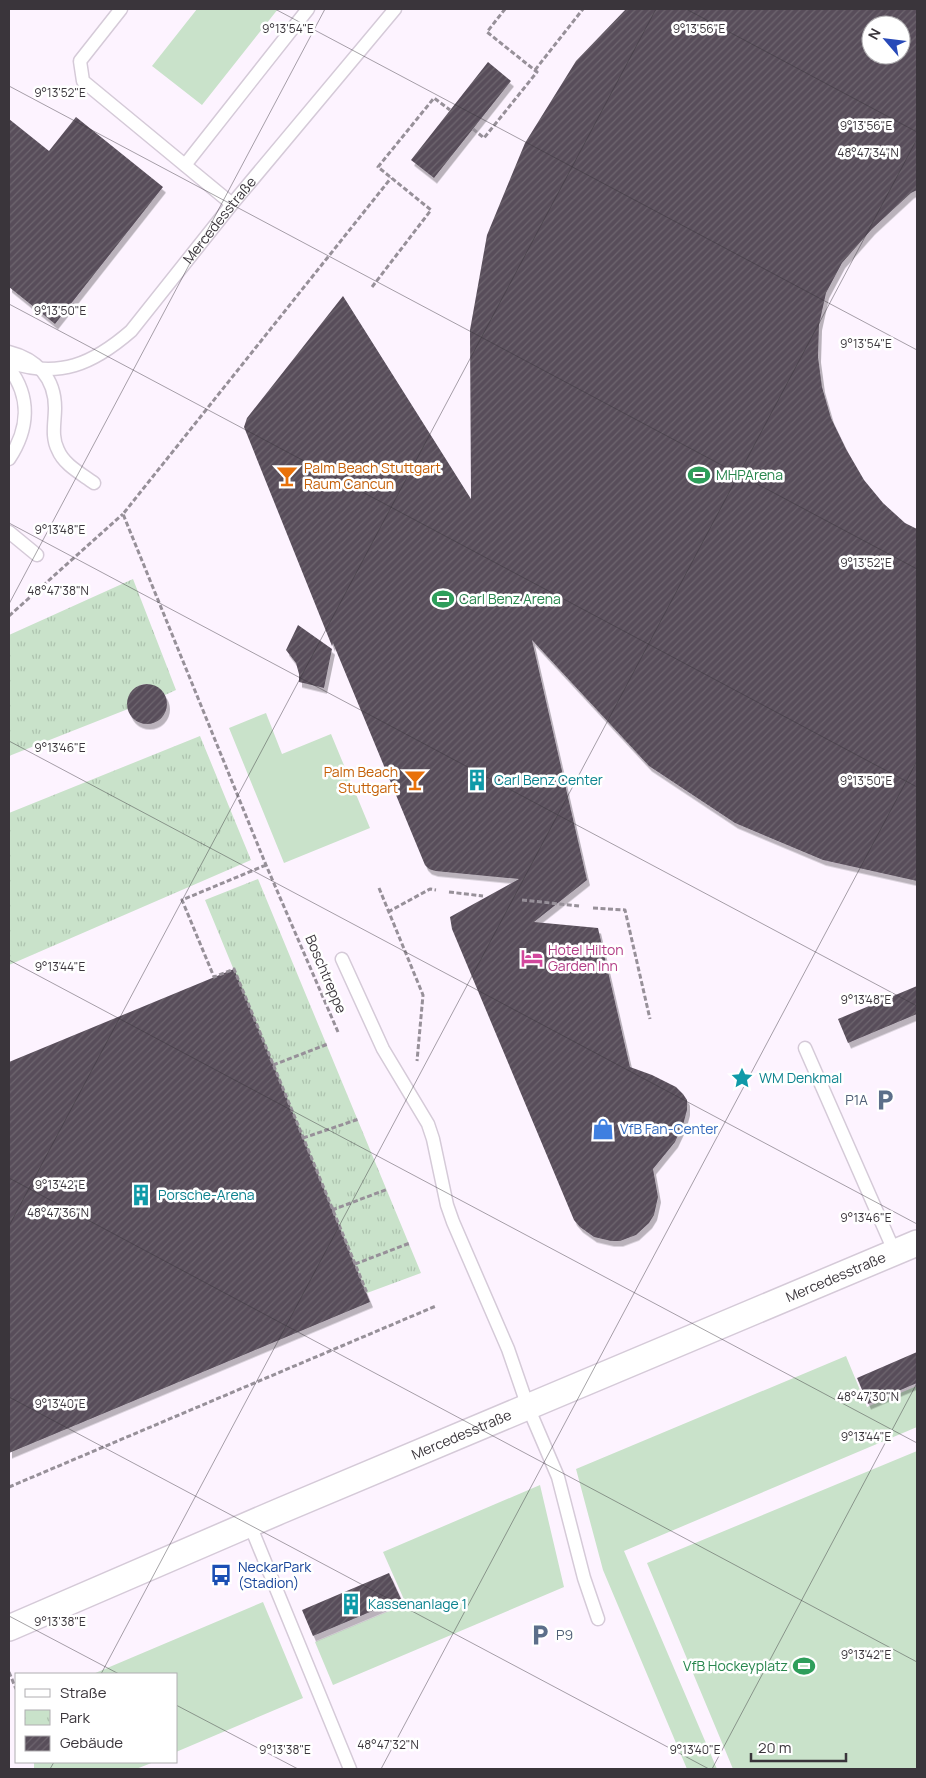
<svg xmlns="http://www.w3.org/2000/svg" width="926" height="1778" viewBox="0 0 926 1778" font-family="Manrope,sans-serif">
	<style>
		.grass { fill: #c9e2ca }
		.park { fill: url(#park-tufts) }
		.building { fill: url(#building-hatch); fill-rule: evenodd; filter: url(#shadow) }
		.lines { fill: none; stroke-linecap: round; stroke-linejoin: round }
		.service-casing { stroke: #d5cad8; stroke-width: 15 }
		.minor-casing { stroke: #d5cad8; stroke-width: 28 }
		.path { stroke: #979099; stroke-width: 3; stroke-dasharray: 5 2.5; stroke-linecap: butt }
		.service { stroke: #fff; stroke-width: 12 }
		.minor { stroke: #fff; stroke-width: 25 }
		.ticks { fill: none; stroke: #3a353b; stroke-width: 1; stroke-opacity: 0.45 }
		.labels { text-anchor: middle; stroke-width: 5; stroke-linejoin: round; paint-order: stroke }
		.street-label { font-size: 14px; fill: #3a353b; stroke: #fff }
		.food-label { font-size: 14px; fill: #c56008; stroke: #fff; text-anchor: start }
		.leisure-label { font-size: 14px; fill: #27864d; stroke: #fff; text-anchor: start }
		.culture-label { font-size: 14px; fill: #0d838f; stroke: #fff; text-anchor: start }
		.hotel-label { font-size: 14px; fill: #b23c85; stroke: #fff; text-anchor: start }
		.service-label { font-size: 14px; fill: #4e5e75; stroke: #fff; text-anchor: end }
		.shop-label { font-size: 14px; fill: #366cbe; stroke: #fff; text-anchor: start }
		.transit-label { font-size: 14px; fill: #164399; stroke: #fff; text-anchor: start }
		.ticks-label { font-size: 12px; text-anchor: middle; fill: #3a353b; stroke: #fff; stroke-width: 5; stroke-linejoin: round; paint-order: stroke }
	</style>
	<defs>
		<pattern id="park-tufts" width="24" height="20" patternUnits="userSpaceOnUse" patternTransform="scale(1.25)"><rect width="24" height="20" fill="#c9e2ca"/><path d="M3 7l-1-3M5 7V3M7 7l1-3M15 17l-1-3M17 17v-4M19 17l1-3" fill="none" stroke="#adc2ae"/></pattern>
		<pattern id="building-hatch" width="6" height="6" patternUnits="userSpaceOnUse" patternTransform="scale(1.25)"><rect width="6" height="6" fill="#584e5a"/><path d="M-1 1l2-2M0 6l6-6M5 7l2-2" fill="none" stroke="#6e656f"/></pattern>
		<filter id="shadow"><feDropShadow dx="3" dy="5.5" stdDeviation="0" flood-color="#0004"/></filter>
	</defs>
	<rect width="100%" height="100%" fill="#fdf3ff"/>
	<path class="grass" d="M197 9H278L202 105 152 66Z
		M266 713 282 754 331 734 370 828 284 863 229 728Z
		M846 1356 867 1407 917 1386V1427L624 1551 717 1769H687L603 1570 576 1469Z
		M917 1451V1769H733L647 1563Z
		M540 1485 564 1587 333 1685 315 1642 406 1604 383 1552Z
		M263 1602 303 1698 176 1752V1674H93Z
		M34 1762H154L136 1769H34Z"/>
	<path class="park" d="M133 579 176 690 165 695C150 675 125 685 128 709L9 756V635Z
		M200 736 251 860 9 965V813Z
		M258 879 421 1273 367 1293 205 900Z"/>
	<path class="building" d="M626 9H917V190L911 193 872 229 842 263 826 293 819 325 818 357 822 387 831 418 846 449 864 480 883 503 905 523 917 529V881L823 860 735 823 649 766 532 640 587 880 534 922 598 928 630 1067 652 1075 676 1087 683 1094 687 1100V1110L683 1125 675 1142 653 1169 658 1197 654 1215 649 1223 636 1235 620 1241H611L594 1237 580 1227 574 1220 452 929 450 917 519 879 435 871 429 869 425 865 333 643 332 646 244 427 247 418 343 296 471 499 470 330 487 235 525 143 576 61ZM871 25H901V55H871Z
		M488 62 511 81 434 178 411 160Z
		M76 117 163 187 55 324 9 287V119L49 151Z
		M298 625 332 649 324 688 299 682V674L296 663 286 650Z
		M127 704a20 20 0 1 1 40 0a20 20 0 1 1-40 0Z
		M234 969 370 1302 9 1453V1062Z
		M917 986V1014L848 1043 838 1019Z
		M917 1352V1383L868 1404 857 1378Z
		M389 1573 401 1599 313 1636 302 1610Z"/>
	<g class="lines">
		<g class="service-casing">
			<g id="service">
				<path d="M121 9 80 61 83 81 232 204"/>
				<path d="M185 165 308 9"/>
				<path d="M9 352C37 359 55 378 55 408 55 422 51 437 58 450 64 465 82 474 94 483"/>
				<path id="s1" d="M9 362C59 379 93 364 131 331L232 204 395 9"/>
				<path d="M9 368C31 397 29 429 9 459"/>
				<path d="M9 532 37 555"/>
				<path d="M342 959 383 1049 428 1124 433 1139 447 1205 453 1222 508 1349 528 1407 558 1477 584 1578 598 1619"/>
				<path d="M805 1048 895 1253"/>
				<path d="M250 1525 350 1769"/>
			</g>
		</g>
		<g class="minor-casing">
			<g id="minor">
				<path id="s2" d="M9 1628 280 1511 917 1243"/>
			</g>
		</g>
		<path class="path" d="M535 70 583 9
			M473 129 484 138 537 72 487 32 505 9
			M372 287 431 210 378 167 434 98 450 110
			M9 616 123 514
			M266 865 182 900 214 977 234 969 367 1293
			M379 888 423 995 417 1061
			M449 892 483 896
			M522 900 579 906
			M593 908 625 910 650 1019
			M388 912 430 889 436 890
			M338 1032 266 865 123 514 391 178
			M273 1065 328 1044
			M303 1138 359 1119
			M332 1210 388 1189
			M355 1264 410 1243
			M9 1487 436 1306
			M9 1672 16 1689"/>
		<use href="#service" class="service"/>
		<use href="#minor" class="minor"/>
	</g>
	<path class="ticks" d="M275 9 917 350M686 9 917 132M9 86 917 569M9 304 917 787M9 523 917 1006M9 604 325 9M9 741 917 1224M9 960 917 1443M9 1178 917 1662M9 1226 656 9M9 1397 709 1769M9 1616 119 1674M101 1674 917 139M176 1705 298 1769M50 1769 54 1762M381 1769 917 761M712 1769 917 1383"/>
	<defs>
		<g id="stadium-bare" transform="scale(1.725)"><path d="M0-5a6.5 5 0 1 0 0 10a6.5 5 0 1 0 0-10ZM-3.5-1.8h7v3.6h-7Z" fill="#2e9e5b" stroke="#fff" stroke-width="2.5" paint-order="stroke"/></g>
		<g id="bar-bare" transform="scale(1.725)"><path d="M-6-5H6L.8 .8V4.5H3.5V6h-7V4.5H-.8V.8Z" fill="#e8710a" stroke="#fff" stroke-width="2.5" paint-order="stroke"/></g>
		<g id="building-bare" transform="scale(1.725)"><path d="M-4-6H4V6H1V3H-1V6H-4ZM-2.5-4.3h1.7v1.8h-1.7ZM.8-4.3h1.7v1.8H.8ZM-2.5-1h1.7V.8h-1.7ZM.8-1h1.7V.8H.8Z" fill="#0f9aa8" stroke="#fff" stroke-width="2.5" paint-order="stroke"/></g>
		<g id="hotel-bare" transform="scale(1.725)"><path d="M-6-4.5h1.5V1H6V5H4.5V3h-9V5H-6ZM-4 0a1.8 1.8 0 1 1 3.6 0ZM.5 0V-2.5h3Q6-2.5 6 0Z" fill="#d1479c" stroke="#fff" stroke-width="2.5" paint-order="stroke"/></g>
		<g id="sight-bare" transform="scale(1.725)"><path d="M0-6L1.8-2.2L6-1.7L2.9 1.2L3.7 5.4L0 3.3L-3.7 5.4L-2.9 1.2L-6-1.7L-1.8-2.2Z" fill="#0f9aa8" stroke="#fff" stroke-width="2.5" paint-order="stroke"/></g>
		<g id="parking-bare" transform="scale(1.725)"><path d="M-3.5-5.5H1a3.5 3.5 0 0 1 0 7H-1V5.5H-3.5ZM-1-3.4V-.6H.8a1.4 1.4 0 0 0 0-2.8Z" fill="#5c6f8a" stroke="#fff" stroke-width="2.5" paint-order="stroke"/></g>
		<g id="shop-bare" transform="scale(1.725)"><path d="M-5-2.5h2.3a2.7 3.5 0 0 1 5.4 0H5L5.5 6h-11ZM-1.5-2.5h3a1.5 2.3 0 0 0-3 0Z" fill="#3f7fe0" stroke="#fff" stroke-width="2.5" paint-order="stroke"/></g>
		<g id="bus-bare" transform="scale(1.725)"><path d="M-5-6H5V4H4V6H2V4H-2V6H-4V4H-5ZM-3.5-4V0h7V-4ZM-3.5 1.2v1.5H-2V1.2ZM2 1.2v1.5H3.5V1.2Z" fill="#1a4fb4" stroke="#fff" stroke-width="2.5" paint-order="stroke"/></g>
	</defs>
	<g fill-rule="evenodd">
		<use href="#stadium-bare" x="699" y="475"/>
		<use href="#bar-bare" x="287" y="476"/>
		<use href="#stadium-bare" x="443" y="599"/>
		<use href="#bar-bare" x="415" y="780"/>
		<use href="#building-bare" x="477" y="780"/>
		<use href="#hotel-bare" x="532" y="958"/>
		<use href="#sight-bare" x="742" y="1078"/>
		<use href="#parking-bare" x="885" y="1100"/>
		<use href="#shop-bare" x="603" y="1129"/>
		<use href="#building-bare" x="141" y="1195"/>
		<use href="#bus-bare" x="221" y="1575"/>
		<use href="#building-bare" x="351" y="1604"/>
		<use href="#parking-bare" x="540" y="1635"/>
		<use href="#stadium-bare" x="804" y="1666"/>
	</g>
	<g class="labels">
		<g class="street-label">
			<text dy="5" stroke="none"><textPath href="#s1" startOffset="275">Mercedesstraße</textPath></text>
			<text transform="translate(326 974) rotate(67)" y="5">Boschtreppe</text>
			<text dy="5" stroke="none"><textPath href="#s2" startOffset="898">Mercedesstraße</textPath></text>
			<text dy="5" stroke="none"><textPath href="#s2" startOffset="492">Mercedesstraße</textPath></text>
		</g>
		<g class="food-label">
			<text x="304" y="473">Palm Beach Stuttgart<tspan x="304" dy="16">Raum Cancun</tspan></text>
			<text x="398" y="777" text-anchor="end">Palm Beach<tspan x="398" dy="16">Stuttgart</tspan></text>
		</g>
		<g class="leisure-label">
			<text x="716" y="480">MHPArena</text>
			<text x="459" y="604">Carl Benz Arena</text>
			<text x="788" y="1671" text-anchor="end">VfB Hockeyplatz</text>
		</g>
		<g class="culture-label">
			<text x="494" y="785">Carl Benz Center</text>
			<text x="759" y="1083">WM Denkmal</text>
			<text x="158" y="1200">Porsche-Arena</text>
			<text x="368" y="1609">Kassenanlage 1</text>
		</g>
		<g class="hotel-label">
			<text x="548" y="955">Hotel Hilton<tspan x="548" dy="16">Garden Inn</tspan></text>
		</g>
		<g class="service-label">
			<text x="868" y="1105">P1A</text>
			<text x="556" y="1640" text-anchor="start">P9</text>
		</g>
		<g class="shop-label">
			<text x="620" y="1134">VfB Fan-Center</text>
		</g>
		<g class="transit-label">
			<text x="238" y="1572">NeckarPark<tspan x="238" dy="16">(Stadion)</tspan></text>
		</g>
	</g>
	<g class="ticks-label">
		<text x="288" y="33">9°13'54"E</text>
		<text x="699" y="33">9°13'56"E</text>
		<text x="60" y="97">9°13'52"E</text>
		<text x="866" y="130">9°13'56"E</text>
		<text x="868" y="157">48°47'34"N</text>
		<text x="60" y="315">9°13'50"E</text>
		<text x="866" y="348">9°13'54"E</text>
		<text x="60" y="534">9°13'48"E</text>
		<text x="866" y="567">9°13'52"E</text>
		<text x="58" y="595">48°47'38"N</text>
		<text x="60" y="752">9°13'46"E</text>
		<text x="866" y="785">9°13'50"E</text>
		<text x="60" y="971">9°13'44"E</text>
		<text x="866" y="1004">9°13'48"E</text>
		<text x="60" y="1189">9°13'42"E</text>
		<text x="58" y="1217">48°47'36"N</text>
		<text x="866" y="1222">9°13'46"E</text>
		<text x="868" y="1401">48°47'30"N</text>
		<text x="60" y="1408">9°13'40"E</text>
		<text x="866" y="1441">9°13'44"E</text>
		<text x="60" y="1626">9°13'38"E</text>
		<text x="866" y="1659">9°13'42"E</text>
		<text x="388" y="1749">48°47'32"N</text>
		<text x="285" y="1754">9°13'38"E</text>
		<text x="695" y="1754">9°13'40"E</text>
	</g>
	<rect width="926" height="1778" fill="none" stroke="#3a353b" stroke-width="20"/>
	<rect x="15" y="1673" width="162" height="90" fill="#ffffff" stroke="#b0aeb1"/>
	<rect x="25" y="1689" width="25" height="8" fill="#ffffff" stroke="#b0aeb1"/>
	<text x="60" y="1698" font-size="15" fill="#3a353b">Straße</text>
	<rect x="25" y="1710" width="25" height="15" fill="url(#park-tufts)" stroke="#b0aeb1"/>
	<text x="60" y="1723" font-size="15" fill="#3a353b">Park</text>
	<rect x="25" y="1736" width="25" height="15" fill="url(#building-hatch)" stroke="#b0aeb1"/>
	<text x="60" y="1748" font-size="15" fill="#3a353b">Gebäude</text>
	<g transform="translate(886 40) rotate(298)"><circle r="24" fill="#ffffff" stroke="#b0aeb1"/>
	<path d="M0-4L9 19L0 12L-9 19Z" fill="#2849b8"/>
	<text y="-8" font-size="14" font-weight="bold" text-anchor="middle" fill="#3a353b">N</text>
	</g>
	<path d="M751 1753v8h95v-8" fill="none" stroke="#3a353b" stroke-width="2.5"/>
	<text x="758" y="1753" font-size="15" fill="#3a353b" stroke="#ffffff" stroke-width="4" paint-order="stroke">20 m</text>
</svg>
